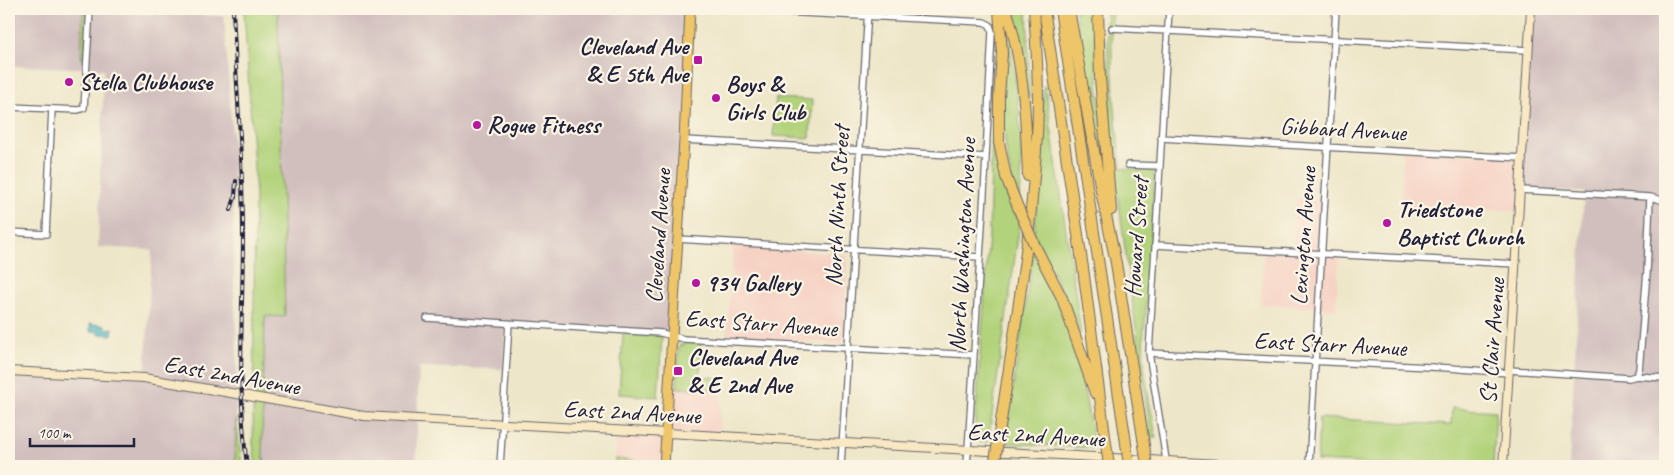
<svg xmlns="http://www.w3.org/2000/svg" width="1674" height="475" viewBox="0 0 1674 475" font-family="Caveat,sans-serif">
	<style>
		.built { fill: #f6d2c4 }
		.industrial { fill: #d1bfbe }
		.green { fill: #b2d37b; stroke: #6a7a5b }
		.water { fill: #42b2b9; stroke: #326a7a }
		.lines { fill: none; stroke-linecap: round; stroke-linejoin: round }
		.street-casing { stroke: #69676c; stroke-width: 8 }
		.secondary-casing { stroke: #69676c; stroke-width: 10 }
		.primary-casing { stroke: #69676c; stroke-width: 11 }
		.highway-casing { stroke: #69676c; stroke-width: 12 }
		.street { stroke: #fff; stroke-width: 5.5 }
		.secondary { stroke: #f8e8c3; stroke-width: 8 }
		.primary { stroke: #eec569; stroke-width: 9 }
		.highway { stroke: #eec569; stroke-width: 10 }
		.rail-casing { stroke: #22223b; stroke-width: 4 }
		.rail { stroke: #fcf5e5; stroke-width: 2; stroke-dasharray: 5.5; stroke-linecap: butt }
		.highway-bridge-casing { stroke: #69676c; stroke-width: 12; stroke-linecap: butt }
		.highway-bridge { stroke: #eec569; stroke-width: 10 }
		.poi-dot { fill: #b5179e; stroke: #fcf5e5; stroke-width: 2 }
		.labels { text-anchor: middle; stroke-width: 4.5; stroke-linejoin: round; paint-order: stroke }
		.poi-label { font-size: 24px; font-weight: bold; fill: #22223b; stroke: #fcf5e5; text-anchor: start }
		.street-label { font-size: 24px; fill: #22223b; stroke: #fcf5e5 }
	</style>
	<rect width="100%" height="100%" fill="#fcf5e5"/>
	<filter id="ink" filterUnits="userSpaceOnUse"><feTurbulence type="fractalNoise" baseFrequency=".02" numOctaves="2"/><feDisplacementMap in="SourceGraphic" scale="10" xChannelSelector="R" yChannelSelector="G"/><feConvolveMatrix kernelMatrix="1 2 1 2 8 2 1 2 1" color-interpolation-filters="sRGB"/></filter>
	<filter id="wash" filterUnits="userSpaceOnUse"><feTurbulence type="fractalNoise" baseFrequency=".0096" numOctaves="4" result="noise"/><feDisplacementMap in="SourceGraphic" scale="20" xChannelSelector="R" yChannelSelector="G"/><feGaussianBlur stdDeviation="1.12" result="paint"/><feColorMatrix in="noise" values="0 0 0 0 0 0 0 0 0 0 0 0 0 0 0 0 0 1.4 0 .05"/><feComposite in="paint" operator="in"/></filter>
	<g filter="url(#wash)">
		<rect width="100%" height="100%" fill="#ede6c8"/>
		<path class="built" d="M1403 150 1522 158 1519 211 1401 205Z
			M1296 199 1326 201 1324 254 1339 255 1336 309 1261 304 1264 251 1293 252Z
			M735 247 845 254 848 257 843 341 841 343 729 337 727 334 733 248Z
			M677 388 721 390 719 435 666 432 668 397Z
			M617 433 664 435 662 462 615 459Z"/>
		<path class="industrial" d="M16 9H85V12L224 16 233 148 234 290 237 343 235 466H9V371L145 376 152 250 98 247 104 69 13 66Z
			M244 9H692L672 334 505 322 503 369 419 367 416 466H265L262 443 265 316 285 317 278 12Z
			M1530 9H1665V466H1569L1584 192 1520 189Z"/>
		<path class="green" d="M9 9H16L13 57 9 53Z
			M83 9H87L84 58H81Z
			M1009 9H1027L1030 98 1029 99Z
			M1075 9H1093L1104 166H1102Z
			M1106 9H1112C1110 62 1115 115 1121 168L1155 171 1145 321C1139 359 1150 400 1156 438L1151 439 1112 153Z
			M244 10 278 12 285 317 265 316 262 443 265 466H256L253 444 255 183Z
			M1006 33 1008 34C1018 90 1024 145 1020 201 997 146 1004 93 1005 35Z
			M1043 86H1045L1081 333 1079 334 1068 304 1034 233 1042 159Z
			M776 98 812 100 810 138 773 136Z
			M992 132C998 165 1004 193 1020 223L988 442H979L974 438 989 235Z
			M1033 252C1044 274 1056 296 1064 319 1078 361 1088 404 1094 448L1005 443Z
			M623 334 662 336 658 397 619 394Z
			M684 341 701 343 700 376 721 378V390L677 388 679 345H684Z
			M1452 408 1496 411 1493 466H1415L1317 461 1319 418 1451 425Z
			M236 418 242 466H235Z
			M1003 458 1097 464V466H1002Z
			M615 459 654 462V466H615Z"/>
		<path class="water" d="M90 324 105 325V329L113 328 112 335 98 334 97 331 90 332Z"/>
	</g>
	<g filter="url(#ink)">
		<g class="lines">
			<g class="street-casing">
				<path id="street" d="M718 9 984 22 990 25 992 32 985 177 967 466
					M1112 28 1528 50
					M9 107 78 110 84 108 90 9
					M1161 138 1522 158
					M684 140 986 157
					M1128 165 1160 166
					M1520 190 1650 197 1665 201
					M9 232 46 234 52 109
					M677 239 980 257
					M1155 245 1516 264
					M427 318 661 333 684 339 974 355
					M1149 353 1450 368 1509 373
					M1509 370 1629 378 1636 376 1665 378
					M1636 376 1639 370 1647 272 1650 197
					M500 466 509 323
					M841 466 868 9
					M1167 466 1149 353 1169 9
					M1309 466 1336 9"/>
			</g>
			<g class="secondary-casing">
				<path id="secondary" d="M9 371 144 378 364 416 1256 466
					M1503 466 1531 9"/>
			</g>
			<g class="primary-casing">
				<path id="primary" d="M664 466 684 140 690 9"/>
			</g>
			<g class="highway-casing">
				<path id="highway" d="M999 9 1002 54 999 97V142L1006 177 1019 210
					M1006 9C1024 62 1026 120 1028 176
					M1044 9 1083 268 1105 436
					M1060 9 1125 436
					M1069 9 1102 196 1116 263 1143 438
					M1098 9 1100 78 1111 210
					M1035 246 1062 298 1095 393
					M998 441C1012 344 1030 247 1036 150 1040 103 1037 55 1034 9"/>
			</g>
			<use href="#street" class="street"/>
			<use href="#secondary" class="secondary"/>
			<use href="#primary" class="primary"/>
			<use href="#highway" class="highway"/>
			<g class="rail-casing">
				<path id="rail" d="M233 9C236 83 243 157 243 232 243 310 237 389 247 466
					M231 210 235 197 236 181"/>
			</g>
			<use href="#rail" class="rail"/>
			<g class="highway-bridge-casing">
				<path id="highway-bridge" d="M1019 210 1035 246
					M1105 436 1109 466
					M1125 436 1129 466
					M1143 438 1147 466
					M995 461 998 441"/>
			</g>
			<use href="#highway-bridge" class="highway-bridge"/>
		</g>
	</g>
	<g class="poi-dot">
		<rect x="693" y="55" width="10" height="10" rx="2.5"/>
		<circle cx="69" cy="82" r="5"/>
		<circle cx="716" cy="98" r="5"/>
		<circle cx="477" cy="125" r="5"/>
		<circle cx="1387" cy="223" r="5"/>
		<circle cx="696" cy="283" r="5"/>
		<rect x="673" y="366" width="10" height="10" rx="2.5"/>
	</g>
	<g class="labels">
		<g class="poi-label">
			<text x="688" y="54" text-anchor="end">Cleveland Ave<tspan x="688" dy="28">&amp; E 5th Ave</tspan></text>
			<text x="79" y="90">Stella Clubhouse</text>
			<text x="726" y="92">Boys &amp;<tspan x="726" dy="28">Girls Club</tspan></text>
			<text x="487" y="133">Rogue Fitness</text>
			<text x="1397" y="217">Triedstone<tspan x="1397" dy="28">Baptist Church</tspan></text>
			<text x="706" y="291">934 Gallery</text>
			<text x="688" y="365">Cleveland Ave<tspan x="688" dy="28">&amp; E 2nd Ave</tspan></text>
		</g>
		<g class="street-label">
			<text transform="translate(1343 129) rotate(3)" y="8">Gibbard Avenue</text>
			<text transform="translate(837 206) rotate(-87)" y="8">North Ninth Street</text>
			<text transform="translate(658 236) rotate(-86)" y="8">Cleveland Avenue</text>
			<text transform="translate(1303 236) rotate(-86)" y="8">Lexington Avenue</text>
			<text transform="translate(1136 237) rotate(-86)" y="8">Howard Street</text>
			<text transform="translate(962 245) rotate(-87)" y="8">North Washington Avenue</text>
			<text transform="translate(761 323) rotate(4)" y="8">East Starr Avenue</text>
			<text transform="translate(1492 341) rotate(-86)" y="8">St Clair Avenue</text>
			<text transform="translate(1330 344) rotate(3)" y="8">East Starr Avenue</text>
			<text transform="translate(232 375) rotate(10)" y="8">East 2nd Avenue</text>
			<text transform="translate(632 412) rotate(3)" y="8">East 2nd Avenue</text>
			<text transform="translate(1036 435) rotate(3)" y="8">East 2nd Avenue</text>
		</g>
	</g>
	<rect width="1674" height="475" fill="none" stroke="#fcf5e5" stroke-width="30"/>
	<path d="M30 438v8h104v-8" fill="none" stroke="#22223b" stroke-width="2.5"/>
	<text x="38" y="438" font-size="15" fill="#22223b" stroke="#fcf5e5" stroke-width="4" paint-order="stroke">100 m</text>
</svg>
